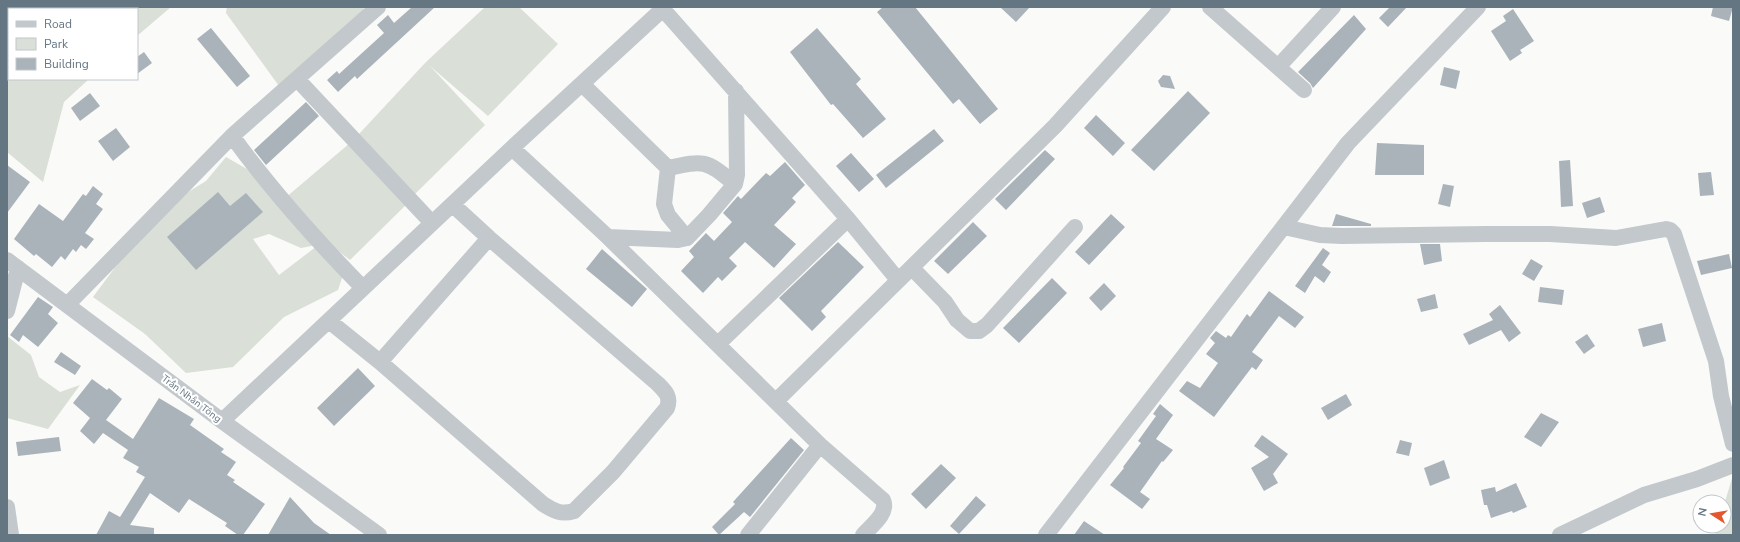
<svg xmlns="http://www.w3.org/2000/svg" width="1740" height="542" viewBox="0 0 1740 542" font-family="'Nunito Sans',sans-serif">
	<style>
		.green { fill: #dadfd7 }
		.building { fill: #aab3b9 }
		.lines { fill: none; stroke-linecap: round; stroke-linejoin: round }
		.minor { stroke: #c3c8cc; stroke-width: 16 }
		.labels { text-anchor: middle; stroke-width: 4; stroke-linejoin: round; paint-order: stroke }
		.street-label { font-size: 10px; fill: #657683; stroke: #fff }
	</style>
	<rect width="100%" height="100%" fill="#fafaf8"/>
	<path class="green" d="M7 7H171L137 36V9H9V79H89L64 102 43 182 7 152Z
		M227 7H362L364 9 279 86 226 13Z
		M485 7H519L558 44 488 116 430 66 485 125 415 194 359 134 426 62Z
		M350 143 412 199 350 260 285 210 322 244 301 248 269 234 253 239 279 275 317 246 343 275 338 290 284 317 233 367 186 373 145 334 93 297 128 250 162 208 206 181 226 157 266 180 278 204Z
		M7 336 31 355 39 377 60 392 80 385 48 429 7 418Z
		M1733 475V535H1715L1718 526H1724V505Z"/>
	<path class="building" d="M412 7H435L357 79 355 76 338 92 327 80 337 71 339 74 384 33 377 25 388 15 394 23Z
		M883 7H915L998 109 980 124 959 99 953 104 877 12Z
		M1000 7H1030L1016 22Z
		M1390 7H1407L1388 27 1379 18Z
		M1713 7H1733L1729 21 1711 16Z
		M1513 9 1534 41 1520 50 1522 53 1510 61 1491 31 1506 21 1503 16Z
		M1354 15 1366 29 1313 88 1310 83 1298 72Z
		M211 28 250 76 237 87 197 39Z
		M817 28 861 79 856 84 886 119 863 138 833 104 831 105 790 52Z
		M144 52 152 63 137 74V57Z
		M1444 67 1460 71 1456 89 1440 85Z
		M1163 75 1170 76 1175 89 1161 87 1158 81Z
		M1188 91 1210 113 1154 171 1131 150Z
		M90 93 100 106 80 121 71 108Z
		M306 102 319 116 266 165 254 150Z
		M1096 115 1125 143 1113 156 1084 128Z
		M116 128 130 147 113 161 98 141Z
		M934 129 944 141 886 188 876 175Z
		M1377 143 1424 145V175H1375Z
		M1045 150 1055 159 1006 210 995 199Z
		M851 153 874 179 859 192 836 166Z
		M1570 160 1573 206 1561 207 1559 161Z
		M785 162 805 185 792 198 796 202 774 225 796 244 774 268 745 242 729 258 737 266 722 281 718 277 703 293 681 271 694 257 689 251 706 233 714 241 732 222 723 213 738 196 741 199 766 173 770 176Z
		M7 165 30 182 7 213Z
		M1711 172 1714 195 1700 196 1698 173Z
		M1443 184 1454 186 1450 207 1438 204Z
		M93 186 103 194 96 204 103 209 85 233 94 239 86 249 81 245 76 252 73 249 65 260 61 256 52 267 36 254 34 256 14 239 39 204 63 221 83 194 86 196Z
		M218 192 230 206 246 193 263 212 196 270 167 237Z
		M1600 197 1605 212 1587 218 1582 203Z
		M1111 214 1125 227 1089 265 1075 252Z
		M1336 214 1371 224V226H1332Z
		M973 222 987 236 948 274 934 261Z
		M838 242 864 267 821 311 826 317 812 331 779 298Z
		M1420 244H1440L1442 261 1424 265Z
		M1323 248 1330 253 1322 265 1331 272 1324 283 1315 276 1305 293 1295 286Z
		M602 249 647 289 632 307 586 269Z
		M1729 254 1732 268 1701 275 1697 261Z
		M1531 259 1543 266 1534 281 1522 274Z
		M1052 278 1067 293 1019 343 1003 328Z
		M1104 283 1116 296 1101 311 1089 298Z
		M1540 287 1564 290 1562 305 1538 302Z
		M1269 291 1304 317 1295 328 1279 316 1252 352 1263 360 1256 370 1252 367 1214 417 1179 391 1187 381 1200 388 1218 363 1206 354 1215 343 1210 338 1216 331 1226 338 1228 335 1231 337 1247 314 1250 317Z
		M1435 294 1438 308 1421 312 1417 299Z
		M38 297 53 307 48 314 58 323 38 347 23 335 19 342 10 335Z
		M1500 305 1521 333 1509 342 1501 330 1469 345 1463 334 1493 320 1489 314Z
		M1662 323 1666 341 1643 347 1638 329Z
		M1587 334 1595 346 1584 354 1575 342Z
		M61 352 81 366 75 375 54 362Z
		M358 368 375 386 334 426 317 408Z
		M92 379 107 390 109 388 122 399 106 420 133 439 159 398 194 419 190 425 224 449 221 452 236 462 227 475 235 480 233 482 265 504 243 535H238L225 526 227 523 189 499 179 513 150 493 130 525 154 528V535H96L109 511 120 517 145 477 136 472 139 467 123 458 128 450 103 433 94 444 80 431 90 418 73 403Z
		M1346 394 1352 405 1328 420 1321 408Z
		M1160 404 1173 415 1156 439 1173 450 1163 462 1162 461 1140 492 1150 499 1142 509 1110 485 1124 468 1123 467 1141 443 1138 441 1156 416 1153 414Z
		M1541 413 1559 422 1541 447 1524 437Z
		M1262 435 1288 454 1273 474 1278 483 1264 491 1251 468 1269 457 1254 446Z
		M59 437 61 451 18 456 16 442Z
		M791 438 804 450 750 517 744 512 719 535 712 527 735 504 733 502Z
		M1400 440 1412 443 1409 456 1396 453Z
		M1444 460 1450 478 1430 486 1424 468Z
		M941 464 956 478 926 509 911 494Z
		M1516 483 1527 507 1513 513 1512 511 1491 518 1487 505H1484L1481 490 1495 487 1496 492Z
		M976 496 986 505 959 534 950 526Z
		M290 497 314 523 331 535H268Z
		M1084 521 1105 535H1074Z"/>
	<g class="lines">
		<path class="minor" d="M661 7 848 219 898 280
			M1210 7 1304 90
			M1278 67 1333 7
			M297 79 432 223
			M582 84 668 168
			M232 136C272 191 316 240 363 288
			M512 148 608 237 820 445 883 500C889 513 871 526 863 535
			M668 168 664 204 668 215 687 238
			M668 168C706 160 705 160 735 184
			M1284 227 1320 235 1342 236 1486 234H1550L1616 238 1666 229 1670 230 1674 234 1716 361 1721 396 1733 444
			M608 237 678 240 687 238 709 215 735 184 737 175 736 91
			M7 260 222 421 379 535
			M912 268 945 302 957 320 970 331H979L987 325 1075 227
			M67 305 232 136 378 7
			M7 311 18 268
			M329 321 380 362 543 504C554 511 561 515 574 511L613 472 667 408C671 397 666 392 658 384L489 238 453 205
			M718 344 848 219
			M380 362 489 238
			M776 401 1055 126 1163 7
			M222 421 512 148 665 7
			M7 507 11 535
			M748 535 820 445
			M1046 535 1348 143 1478 7
			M1560 535 1644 495 1697 479 1733 465"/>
	</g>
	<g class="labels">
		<g class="street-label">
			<text transform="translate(192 398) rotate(37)" y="4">Trần Nhân Tông</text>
		</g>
	</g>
	<rect width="1740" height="542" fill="none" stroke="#657683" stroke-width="16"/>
	<rect x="8" y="8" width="130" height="72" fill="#ffffff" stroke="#c1c8cd"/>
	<rect x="16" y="21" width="20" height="6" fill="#c3c8cc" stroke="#c1c8cd"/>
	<text x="44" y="28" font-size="12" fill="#657683">Road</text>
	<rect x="16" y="38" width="20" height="12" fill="#dadfd7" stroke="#c1c8cd"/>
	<text x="44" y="48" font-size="12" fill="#657683">Park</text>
	<rect x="16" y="58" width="20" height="12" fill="#aab3b9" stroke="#c1c8cd"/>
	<text x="44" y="68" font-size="12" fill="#657683">Building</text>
	<g transform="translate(1712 514) rotate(282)"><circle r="19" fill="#ffffff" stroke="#c1c8cd"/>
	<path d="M0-3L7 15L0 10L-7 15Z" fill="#e4572e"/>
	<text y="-6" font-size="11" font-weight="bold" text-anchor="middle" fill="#657683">N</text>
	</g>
</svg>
